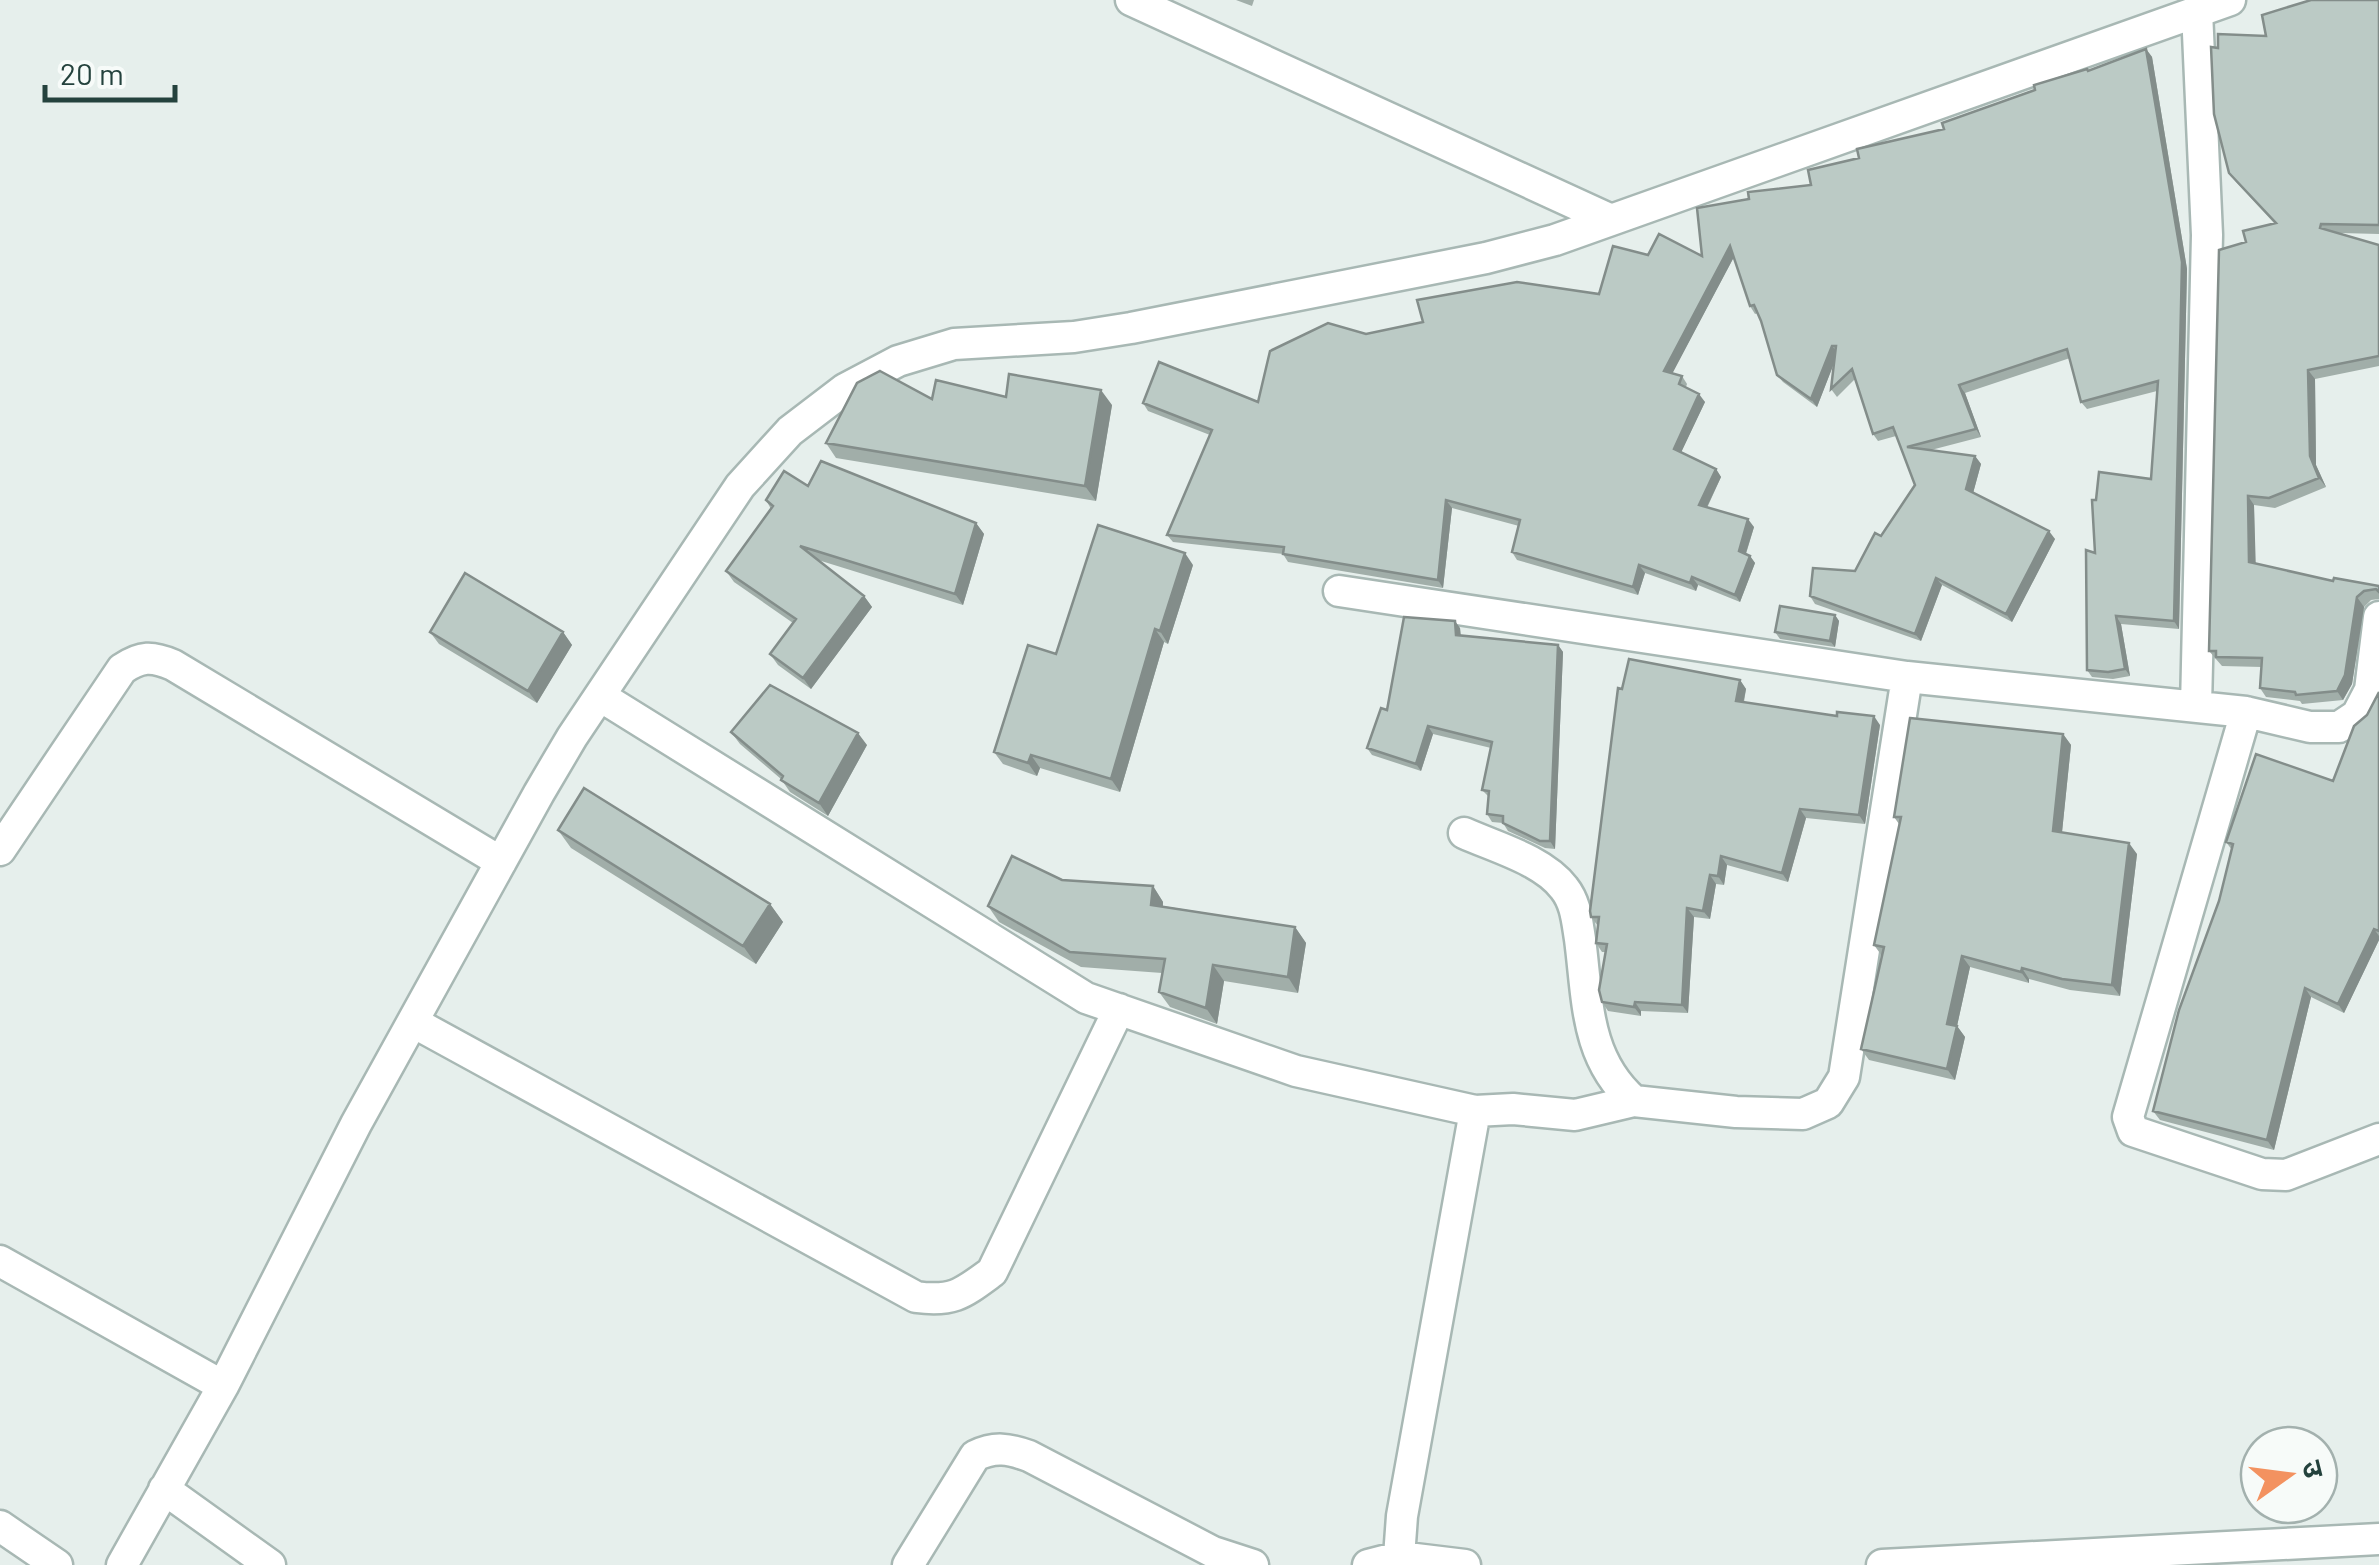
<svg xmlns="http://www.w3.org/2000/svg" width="2379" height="1565" viewBox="0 0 2379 1565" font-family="Barlow,'Noto Sans Devanagari',sans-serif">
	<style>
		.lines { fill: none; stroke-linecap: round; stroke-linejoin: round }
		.street-casing { stroke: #a8b8b4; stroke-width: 35 }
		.street { stroke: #fff; stroke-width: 30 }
		.wall { fill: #a1aea9 }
		.shaded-wall { fill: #838d8a }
		.building { fill: #bbcac5; stroke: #838d8a; stroke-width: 2.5 }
	</style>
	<rect width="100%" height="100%" fill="#e6efec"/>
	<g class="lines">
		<g class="street-casing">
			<path id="street" d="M1131 0 1611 220
				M1339 591 1907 677 2246 712 2310 727H2339L2357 715 2370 690 2379 617
				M600 696 1086 998 1296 1071 1475 1111 1513 1109 1575 1115 1634 1101 1736 1112 1803 1114 1828 1103 1844 1077 1907 677
				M2196 707 2207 235 2197 11
				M2246 712 2128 1117 2133 1131 2262 1174 2286 1175 2379 1139
				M1464 833C1495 847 1543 860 1564 888 1576 903 1577 921 1580 939 1588 1000 1585 1058 1634 1101
				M0 850 122 669C141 656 152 656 173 665L501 862
				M413 1022 916 1297C953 1302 962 1294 992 1272L1119 1009
				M0 1261 223 1386
				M164 1489 270 1565
				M0 1526 57 1565
				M1399 1557 1402 1516 1475 1111
				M122 1565 223 1386 356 1124 539 793 572 737 740 486 790 431 845 389 898 361 954 344 1074 337 1131 328 1486 258 1555 240 2230 0
				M908 1565 975 1456C995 1446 1009 1449 1029 1456L1213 1552 1253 1565
				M1368 1565 1399 1557 1465 1565
				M1882 1565 2379 1539"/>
		</g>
		<use href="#street" class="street"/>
	</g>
	<path class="wall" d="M1236 0H1254L1252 6Z
		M2379 0V234L2340 233 2379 245V366L2315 379 2316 465 2326 487 2275 508 2254 505 2255 564 2333 581 2379 586V599L2371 600 2364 607 2352 684 2343 700 2302 704 2300 701 2266 697 2260 688 2262 667 2222 666 2209 651 2246 242 2274 223 2236 182 2229 173 2218 48 2266 36Z
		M2146 49 2152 57 2187 269 2179 629 2121 624 2130 676 2113 679 2092 677 2087 670 2095 553 2096 500 2151 479 2157 391 2087 409 2081 402 2070 358 1965 393 1981 437 1931 450 1975 456 1981 464 1973 493 2055 539 2012 622 1942 585 1921 641 1815 604 1810 596 1855 571 1881 536 1915 485 1896 436 1878 441 1873 434 1855 379 1837 397 1831 389 1834 363 1817 407 1783 382 1777 375 1761 321 1758 313 1755 314 1750 306 1734 257 1672 373 1682 376 1687 384 1686 387 1705 402 1681 452 1716 469 1721 477 1707 508 1754 527 1746 554 1750 556 1755 563 1740 602 1698 585 1696 591 1645 573 1638 595 1517 560 1512 552 1519 526 1452 508 1443 588 1288 562 1283 554 1173 542 1167 535 1210 435 1148 411 1143 403 1258 402 1366 334 1599 294 1648 255 1702 256 1749 199 1811 185 1859 158 1944 129Z
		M1006 397 1112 405 1096 501 836 458 826 443 932 399Z
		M808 486 976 523 984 534 963 605 818 560 864 596 872 607 811 689 778 665 770 654 793 623 734 582 726 571 771 509 766 500Z
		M1193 565 1168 644 1164 642 1120 792 1040 768 1037 776 1003 764 994 752 1056 654Z
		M1835 615 1839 621 1835 647 1780 639 1775 632Z
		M1460 628 1461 636 1558 645 1563 652 1555 849 1545 848 1508 831 1503 823 1492 822 1487 814 1489 797 1482 790 1491 748 1433 734 1421 771 1372 755 1367 748 1387 710Z
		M430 632H563L572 645 537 703 439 644Z
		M1740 680 1746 689 1744 702 1880 725 1865 824 1806 818 1788 882 1727 865 1724 885 1716 884 1710 919 1694 917 1688 1013 1641 1011V1016L1608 1011 1602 1002 1605 952H1602L1596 943 1598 926 1591 917Z
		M2379 692V940L2344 1013 2311 997 2274 1150 2160 1120 2153 1111 2219 901 2232 850 2226 842 2333 781Z
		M731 732 867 745 828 816 790 792 781 779 740 744Z
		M2063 734 2071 745 2062 832 2137 854 2120 996 2070 990 2029 979V983L1970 967 1957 1026 1965 1037 1955 1080 1869 1060 1861 1049 1882 956 1874 945 1899 824 1894 817Z
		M558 830 770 904 783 922 756 964 571 848Z
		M1062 880 1153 886 1163 902V906L1295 927 1306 943 1298 993 1224 981 1217 1024 1170 1007 1159 992 1162 973 1081 967 999 922 988 906Z"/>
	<path class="shaded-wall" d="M2146 49 2152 57 2187 269 2179 629 2174 621Z
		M1730 246 1736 253 1670 378 1664 371Z
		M1832 346 1838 353 1817 407 1811 399Z
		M2308 370 2315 379 2316 465 2326 487 2319 478 2310 456Z
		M1959 385 1965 393 1981 437 1976 429Z
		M1101 390 1112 405 1096 501 1085 486Z
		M1699 394 1705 402 1679 457 1674 449Z
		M1975 456 1981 464 1972 497 1966 489Z
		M1716 469 1721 477 1704 513 1699 505Z
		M2248 496 2254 505 2256 572 2249 562Z
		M1446 500 1452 508 1443 588 1438 580Z
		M1748 519 1754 527 1744 559 1739 551Z
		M976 523 984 534 963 605 955 594Z
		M2049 531 2055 539 2012 622 2006 614Z
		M1185 553 1193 565 1168 644 1160 631Z
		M1750 556 1755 563 1740 602 1735 595Z
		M1639 565 1645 573 1638 595 1633 587Z
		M1692 577 1698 585 1696 591 1690 583Z
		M1936 578 1942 585 1921 641 1915 634Z
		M864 596 872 607 811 689 803 678Z
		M2357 597 2364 607 2352 684 2343 700 2337 691Z
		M1835 615 1839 621 1835 647 1830 641Z
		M2116 616 2121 624 2130 676 2125 669Z
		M1455 621 1460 628 1461 643 1456 635Z
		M1155 629 1164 642 1120 792 1111 779Z
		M563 632 572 645 537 703 528 691Z
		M1558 645 1563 652 1555 849 1550 841Z
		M1740 680 1746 689 1742 709 1736 701Z
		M1874 716 1880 725 1865 824 1859 815Z
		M1428 726 1433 734 1421 771 1416 764Z
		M858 733 867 745 828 816 819 803Z
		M2063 734 2071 745 2061 842 2053 831Z
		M1031 755 1040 768 1037 776 1028 763Z
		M1800 809 1806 818 1788 882 1782 873Z
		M2129 843 2137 854 2120 996 2112 985Z
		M1721 856 1727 865 1724 885 1718 876Z
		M1710 875 1716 884 1710 919 1703 911Z
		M1153 886 1163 902 1162 920 1151 905Z
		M770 904 783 922 756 964 743 946Z
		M1687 908 1694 917 1688 1013 1682 1005Z
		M1295 927 1306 943 1298 993 1288 977Z
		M2374 929 2379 936V940L2344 1013 2338 1004Z
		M1962 956 1970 967 1957 1026 1965 1037 1955 1080 1947 1069V1024Z
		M1213 965 1224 981 1217 1024 1206 1008Z
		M2022 968 2029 979V983L2021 972Z
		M2305 988 2311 997 2274 1150 2267 1140Z
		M1635 1002 1641 1011V1016L1634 1007Z"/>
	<path class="building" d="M2311 0H2379V225L2321 224 2320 228 2379 245V356L2308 370 2310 456 2319 478 2269 498 2248 496 2249 562 2333 581 2334 578 2379 586V592L2376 589 2364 591 2357 597 2345 675 2337 691 2296 695 2295 692 2260 688 2262 658 2216 657V651H2209L2219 250 2246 242 2243 231 2276 223 2229 173 2214 114 2211 47 2218 48V34L2266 36 2262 15Z
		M2146 49 2182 262 2174 621 2116 616 2125 669 2108 672 2087 670 2086 550 2095 553 2092 500H2096L2099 472 2151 479 2158 381 2081 402 2067 349 1959 385 1976 429 1907 447 1975 456 1966 489 2049 531 2006 614 1936 578 1915 634 1810 596 1813 568 1855 571 1875 533 1881 536 1915 485 1893 427 1873 434 1852 369 1831 389 1836 346H1832L1811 399 1777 375 1761 321 1754 305 1750 306 1730 246 1664 371 1682 376 1679 384 1699 394 1674 449 1716 469 1699 505 1748 519 1739 551 1750 556 1735 595 1692 577 1690 583 1639 565 1633 587 1512 552 1520 520 1446 500 1438 580 1283 554 1284 547 1167 535 1212 430 1143 403 1159 362 1258 402 1270 351 1328 323 1366 334 1423 322 1417 300 1517 282 1599 294 1613 246 1648 255 1659 234 1702 256 1697 208 1749 199 1748 192 1811 185 1808 170 1859 158 1857 149 1944 129 1942 123 2035 90 2034 85 2087 69 2088 71Z
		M880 371 932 399 936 380 1006 397 1009 374 1101 390 1085 486 826 443 857 383Z
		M821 461 976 523 955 594 800 546 864 596 803 678 770 654 796 619 726 571 773 506 766 500 784 471 808 486Z
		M1098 525 1185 553 1160 631 1155 629 1111 779 1031 755 1028 763 994 752 1028 645 1056 654Z
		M465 573 563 632 528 691 430 632Z
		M1780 606 1835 615 1830 641 1775 632Z
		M1404 617 1455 621 1456 635 1558 645 1550 841H1540L1503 823V816L1487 814 1489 791 1482 790 1492 742 1428 726 1416 764 1367 748 1381 708 1387 710Z
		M1629 659 1740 680 1736 701 1837 716V712L1874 716 1859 815 1800 809 1782 873 1721 856 1718 876 1710 875 1703 911 1687 908 1682 1005 1635 1002 1634 1007 1602 1002 1599 990 1607 944 1596 943 1599 917H1591L1590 911 1618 688 1622 689Z
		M770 685 858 733 819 803 781 780 783 776 731 732Z
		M2379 692V931L2374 929 2338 1004 2305 988 2267 1140 2153 1111 2179 1010 2219 901 2233 844 2226 842 2256 754 2333 781 2354 726 2367 715Z
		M1910 718 2063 734 2053 831 2129 843 2112 985 2062 979 2022 968 2021 972 1962 956 1947 1024 1957 1026 1947 1069 1861 1049 1884 947 1874 945 1901 817H1894Z
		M584 788 770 904 743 946 558 830Z
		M1012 856 1062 880 1153 886 1151 905 1295 927 1288 977 1213 965 1206 1008 1159 992 1165 959 1070 952 988 906Z"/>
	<g transform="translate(2289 1475) rotate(76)"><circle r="48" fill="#f7fbf9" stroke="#a3b1ae" stroke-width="2.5"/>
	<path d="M0-8L18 38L0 25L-18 38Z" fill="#f39260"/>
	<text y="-15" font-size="28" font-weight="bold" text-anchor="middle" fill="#24423d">उ</text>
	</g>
	<path d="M45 85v15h130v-15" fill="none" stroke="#24423d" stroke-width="5"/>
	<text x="60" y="85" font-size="30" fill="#24423d" stroke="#f7fbf9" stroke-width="8" paint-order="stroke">20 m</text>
</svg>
